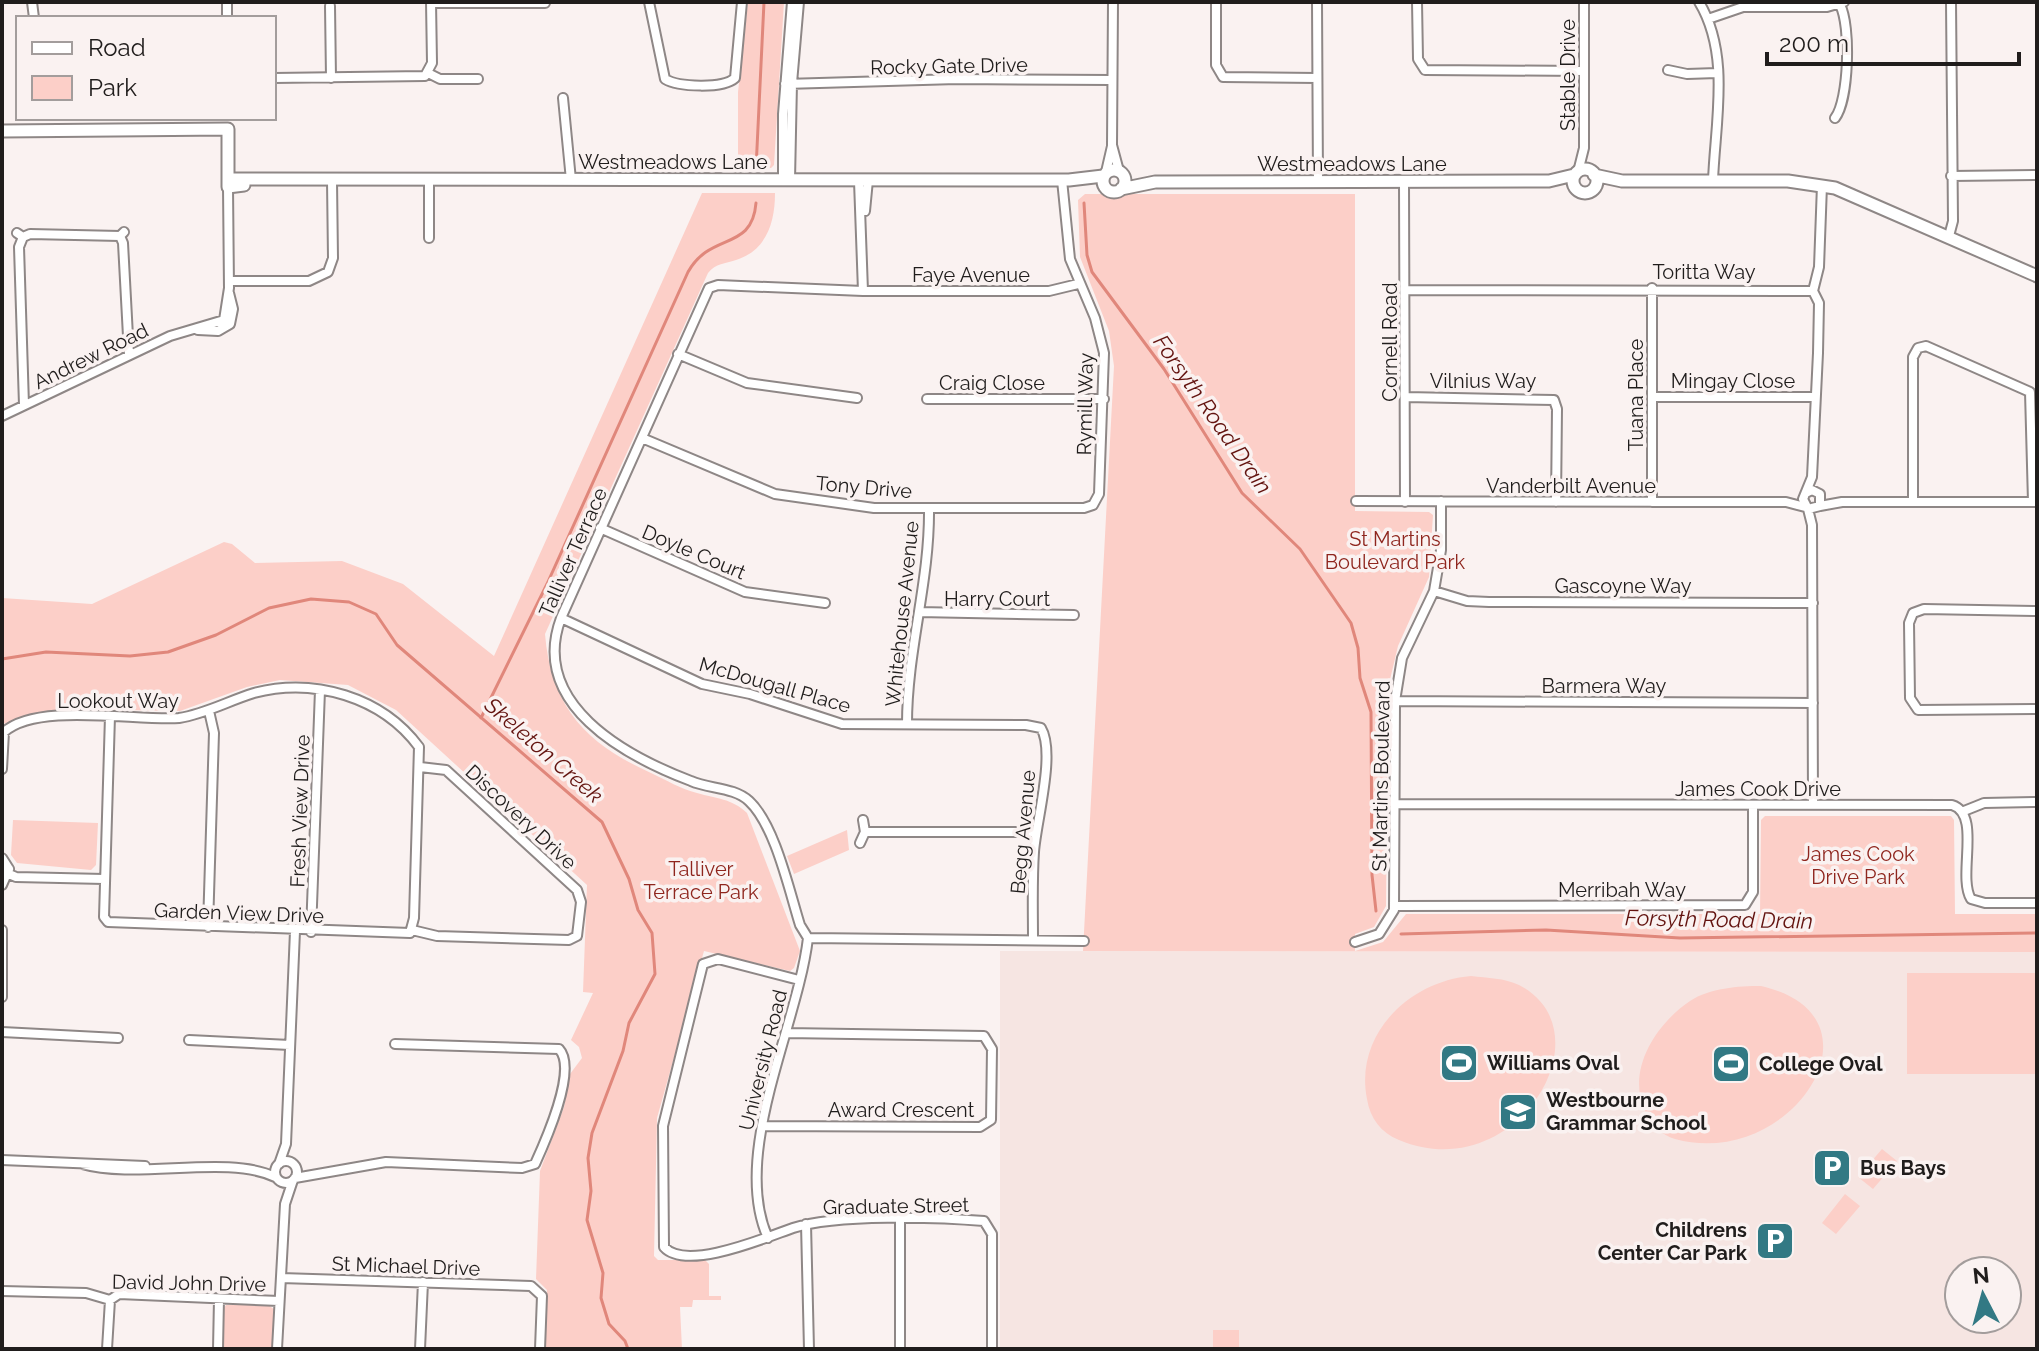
<svg xmlns="http://www.w3.org/2000/svg" width="2039" height="1351" viewBox="0 0 2039 1351" font-family="Raleway,sans-serif">
	<style>
		.built { fill: #f6e5e2; fill-rule: evenodd }
		.green { fill: #fccfc8 }
		.lines { fill: none; stroke-linecap: round; stroke-linejoin: round }
		.stream { stroke: #e0877b; stroke-width: 3 }
		.street-casing { stroke: #8e8786; stroke-width: 12 }
		.secondary-casing { stroke: #8e8786; stroke-width: 15 }
		.street { stroke: #fff; stroke-width: 8 }
		.secondary { stroke: #fff; stroke-width: 11 }
		.labels { text-anchor: middle; stroke-width: 7; stroke-linejoin: round; paint-order: stroke }
		.street-label { font-size: 20px; fill: #201d1c; stroke: #faf2f1 }
		.park-label { font-size: 20px; fill: #8f261e; stroke: #faf2f1 }
		.poi-label { font-size: 20px; font-weight: bold; fill: #201d1c; stroke: #faf2f1; text-anchor: start }
		.water-label { font-size: 22px; font-style: italic; fill: #63130f; stroke: #faf2f1 }
	</style>
	<rect width="100%" height="100%" fill="#faf2f1"/>
	<path class="built" d="M1000 951 2037 952V1349H1000ZM1959 1271H2007V1319H1959Z"/>
	<path class="green" d="M748 2H784L774 165 771 168H738V92Z
		M702 193H775C775 222 767 250 736 260 725 264 716 263 708 273L545 634C551 708 587 744 651 773 666 780 681 789 697 793 717 799 731 798 747 813L800 951 794 968 790 971 704 951 657 1118 654 1256 658 1260H705L709 1264V1296H721V1300H693L692 1307H680L682 1349H544L547 1290 536 1279 540 1171 564 1107 570 1074 582 1058 579 1047 571 1040 593 993 583 992 587 885 396 710 348 685 280 680 247 687 180 711 69 709 2 724V598L92 604 224 542 232 544 255 563 342 561 403 584 494 656Z
		M1085 194H1355V511L1429 512 1433 515 1429 577 1398 646 1388 688 1386 906 1374 927 1355 934V951L1383 942 1406 914H1760L1761 820 1765 816H1951L1954 820 1955 914H2037V952L1083 951 1114 366 1109 331 1080 257 1078 200Z
		M13 820 98 823 96 865 91 870 17 863 11 855Z
		M847 830 849 850 794 874 787 856Z
		M1907 973H2037V1074H1907Z
		M1471 976C1488 978 1504 978 1519 985 1610 1032 1515 1189 1399 1140 1381 1133 1370 1118 1367 1099 1354 1034 1410 981 1471 976Z
		M1761 986C1893 1016 1791 1171 1675 1139 1661 1135 1651 1124 1645 1111 1626 1070 1656 1024 1690 1001 1710 988 1738 986 1761 986Z
		M1882 1149 1897 1161 1873 1189 1858 1177Z
		M1845 1194 1860 1206 1836 1234 1822 1223Z
		M267 1304 275 1310 274 1349H221L222 1311 226 1305Z
		M1213 1330H1239V1349H1213Z"/>
	<g class="lines">
		<path class="stream" d="M756 169 764 2
			M1084 203 1087 255 1092 272 1164 369 1242 493 1300 549 1351 623 1358 648 1360 678 1371 712 1372 875 1376 911
			M2 659 46 652 130 656 168 652 216 635 269 608 311 599 349 602 376 614 397 645 602 822 629 879 638 910 652 933 655 974 629 1023 623 1051 592 1133 588 1158 591 1191 587 1220 603 1273 601 1298 609 1324 625 1341 628 1349
			M481 718 547 584 688 272C711 231 752 252 756 203
			M1401 934 1546 930 1680 938 2037 933"/>
		<g class="street-casing">
			<path id="street" d="M32 2 34 18
				M227 2V18
				M649 2 665 79C678 87 723 89 735 78L742 2
				M1113 2 1112 145 1119 171
				M1216 2V65L1223 77 1317 78
				M1317 2 1318 182
				M1417 2 1418 59 1425 70 1584 71
				M1699 2C1731 55 1715 123 1713 181
				M431 3H545
				M330 6 331 78
				M1708 19 1743 7H1827L1844 2
				M1668 70 1687 74 1717 73
				M428 73 440 79H478
				M274 78 425 76 432 63 431 2
				M785 84 957 79 1112 80
				M563 98 571 180
				M1835 118C1849 100 1851 25 1840 5
				M1106 172 1112 146
				M1578 172 1584 148V2
				M1951 176 2037 175
				M429 180V238
				M783 180V114L792 2
				M790 180 792 83 799 2
				M859 181 863 291
				M1404 182 1405 502
				M865 211 868 180
				M17 233 23 237 30 234 120 236 124 232
				M120 236 123 243 129 355
				M1949 236 1953 221 1951 2
				M23 237 19 247 24 405
				M229 281H309L328 272 333 258 332 181
				M1078 284 1049 291H863L718 285 709 288 561 618C529 704 625 756 691 781 709 789 734 787 749 801 775 825 789 890 800 925L808 938 1084 941
				M1652 288V502
				M1406 290 1813 291 1819 303 1818 353 1812 477 1803 499 1808 509 1820 506V494L1812 490 1806 493
				M1813 291 1819 267 1822 185
				M198 330 218 331 230 324 233 309 229 293
				M678 354 747 383 857 398
				M1406 397 1554 400 1557 409 1556 502
				M1652 397H1814
				M927 399H1104
				M2 416 170 336 224 320 229 288 228 187
				M642 438 775 494 874 508H1084L1093 505 1099 494 1104 353 1095 318 1070 259 1062 180
				M1356 501 1786 502 1805 507
				M1913 502V357L1918 348 1926 346 2030 392 2033 502
				M1820 506 1842 502H2036
				M1808 509 1812 525 1813 805
				M600 528 745 592 825 603
				M1434 591 1467 601 1489 602 1813 603
				M2037 611 1924 609 1913 613 1909 623 1910 698 1918 710 2037 709
				M919 612 1074 615
				M561 618 702 684 750 694 842 724 1026 725 1041 728C1056 753 1036 822 1034 852 1032 881 1033 911 1033 940
				M1395 701 1813 703
				M907 724C907 650 930 581 929 508
				M2 769 4 732C37 702 135 721 179 718 205 714 228 701 254 693 314 677 382 697 419 747L414 918 410 933 108 922 104 917 110 716
				M1394 804 1952 805C1982 814 1957 876 1971 899L1985 903H2037
				M1964 811 1984 803 2037 802
				M865 832H1036
				M860 843 865 832 863 820
				M2 858 9 869
				M2 871 16 877 104 879
				M2 885 9 869
				M1395 906 1745 905 1753 892V805
				M208 927 214 733 209 711
				M2 930V997
				M412 930 437 936 569 940 577 936 581 902 577 890 446 770 420 767
				M311 932 320 690
				M1355 942 1379 934 1394 910 1395 701 1402 658 1434 591 1441 550V501
				M799 980 718 959 703 964 663 1126 664 1247C686 1272 767 1237 793 1228 836 1214 938 1217 984 1221L992 1234V1349
				M2 1032 118 1038
				M189 1040 290 1045
				M762 1126 980 1127 991 1120 992 1049 984 1036 786 1033
				M2 1160 145 1166
				M275 1172a11 11 0 1 1 22 0a11 11 0 1 1-22 0Z
				M82 1164C137 1180 227 1154 275 1177
				M279 1164 286 1144 295 931
				M295 1178 386 1162 522 1168 535 1164C545 1142 578 1069 559 1049L395 1044
				M900 1220V1349
				M806 1224 809 1349
				M768 1238C730 1154 798 1025 808 938
				M281 1278 531 1286 542 1296 540 1349
				M2 1291 86 1293 110 1300 119 1294 279 1301
				M107 1349 110 1300
				M218 1349 219 1299
				M277 1349 285 1204 293 1180
				M420 1349 423 1282"/>
		</g>
		<g class="secondary-casing">
			<path id="secondary" d="M2 131 228 129V187L244 185
				M1573 181a12 12 0 1 1 24 0a12 12 0 1 1-24 0Z
				M1103 181a11 11 0 1 1 22 0a11 11 0 1 1-22 0Z
				M1594 175 1622 181H1788L1835 188 2037 276
				M228 179 1069 180 1103 176
				M1121 189 1155 182 1549 181 1574 175"/>
		</g>
		<use href="#street" class="street"/>
		<use href="#secondary" class="secondary"/>
	</g>
	<defs>
		<g id="stadium-square" transform="scale(2)"><rect x="-9" y="-9" width="18" height="18" rx="4" fill="#327984" stroke="#faf2f1"/><path d="M0-5a6.5 5 0 1 0 0 10a6.5 5 0 1 0 0-10ZM-3.5-1.8h7v3.6h-7Z" fill="#fff"/></g>
		<g id="school-square" transform="scale(2)"><rect x="-9" y="-9" width="18" height="18" rx="4" fill="#327984" stroke="#faf2f1"/><path d="M0-5L7-2L0 1L-7-2ZM-4 1L0 2.5L4 1V4Q0 6-4 4Z" fill="#fff"/></g>
		<g id="parking-square" transform="scale(2)"><rect x="-9" y="-9" width="18" height="18" rx="4" fill="#327984" stroke="#faf2f1"/><path d="M-3.5-5.5H1a3.5 3.5 0 0 1 0 7H-1V5.5H-3.5ZM-1-3.4V-.6H.8a1.4 1.4 0 0 0 0-2.8Z" fill="#fff"/></g>
	</defs>
	<g fill-rule="evenodd">
		<use href="#stadium-square" x="1459" y="1063"/>
		<use href="#stadium-square" x="1731" y="1064"/>
		<use href="#school-square" x="1518" y="1112"/>
		<use href="#parking-square" x="1832" y="1168"/>
		<use href="#parking-square" x="1775" y="1241"/>
	</g>
	<g class="labels">
		<g class="street-label">
			<text transform="translate(949 66) rotate(-1)" y="7">Rocky Gate Drive</text>
			<text transform="translate(1568 75) rotate(-90)" y="7">Stable Drive</text>
			<text x="673" y="169">Westmeadows Lane</text>
			<text x="1352" y="171">Westmeadows Lane</text>
			<text x="1704" y="279">Toritta Way</text>
			<text x="971" y="282">Faye Avenue</text>
			<text transform="translate(1390 342) rotate(-90)" y="7">Cornell Road</text>
			<text transform="translate(91 356) rotate(-26)" y="7">Andrew Road</text>
			<text x="1483" y="388">Vilnius Way</text>
			<text x="1733" y="388">Mingay Close</text>
			<text x="992" y="390">Craig Close</text>
			<text transform="translate(1636 395) rotate(-90)" y="7">Tuana Place</text>
			<text transform="translate(1085 404) rotate(-89)" y="7">Rymill Way</text>
			<text x="1571" y="493">Vanderbilt Avenue</text>
			<text transform="translate(864 487) rotate(5)" y="7">Tony Drive</text>
			<text transform="translate(573 552) rotate(-66)" y="7">Talliver Terrace</text>
			<text transform="translate(694 552) rotate(23)" y="7">Doyle Court</text>
			<text x="1623" y="593">Gascoyne Way</text>
			<text x="997" y="606">Harry Court</text>
			<text transform="translate(902 614) rotate(-84)" y="7">Whitehouse Avenue</text>
			<text transform="translate(775 685) rotate(16)" y="7">McDougall Place</text>
			<text x="1604" y="693">Barmera Way</text>
			<text x="118" y="708">Lookout Way</text>
			<text transform="translate(1381 776) rotate(-89)" y="7">St Martins Boulevard</text>
			<text x="1758" y="796">James Cook Drive</text>
			<text transform="translate(300 811) rotate(-88)" y="7">Fresh View Drive</text>
			<text transform="translate(521 817) rotate(43)" y="7">Discovery Drive</text>
			<text transform="translate(1023 832) rotate(-85)" y="7">Begg Avenue</text>
			<text x="1622" y="897">Merribah Way</text>
			<text transform="translate(239 913) rotate(2)" y="7">Garden View Drive</text>
			<text transform="translate(763 1060) rotate(-76)" y="7">University Road</text>
			<text x="901" y="1117">Award Crescent</text>
			<text transform="translate(896 1206) rotate(-1)" y="7">Graduate Street</text>
			<text transform="translate(406 1266) rotate(2)" y="7">St Michael Drive</text>
			<text transform="translate(189 1283) rotate(1)" y="7">David John Drive</text>
		</g>
		<g class="park-label">
			<text x="1395" y="546">St Martins<tspan x="1395" dy="23">Boulevard Park</tspan></text>
			<text x="1858" y="861">James Cook<tspan x="1858" dy="23">Drive Park</tspan></text>
			<text x="701" y="876">Talliver<tspan x="701" dy="23">Terrace Park</tspan></text>
		</g>
		<g class="poi-label">
			<text x="1487" y="1070">Williams Oval</text>
			<text x="1759" y="1071">College Oval</text>
			<text x="1546" y="1107">Westbourne<tspan x="1546" dy="23">Grammar School</tspan></text>
			<text x="1860" y="1175">Bus Bays</text>
			<text x="1747" y="1237" text-anchor="end">Childrens<tspan x="1747" dy="23">Center Car Park</tspan></text>
		</g>
		<g class="water-label">
			<text transform="translate(1213 414) rotate(55)" y="8">Forsyth Road Drain</text>
			<text transform="translate(544 750) rotate(41)" y="8">Skeleton Creek</text>
			<text transform="translate(1719 919) rotate(1)" y="8">Forsyth Road Drain</text>
		</g>
	</g>
	<rect width="2039" height="1351" fill="none" stroke="#201d1c" stroke-width="8"/>
	<rect x="16" y="16" width="260" height="104" fill="#faf2f1" stroke="#a39d9c" stroke-width="2"/>
	<rect x="32" y="42" width="40" height="12" fill="#ffffff" stroke="#a39d9c" stroke-width="2"/>
	<text x="88" y="56" font-size="24" fill="#201d1c">Road</text>
	<rect x="32" y="76" width="40" height="24" fill="#fccfc8" stroke="#a39d9c" stroke-width="2"/>
	<text x="88" y="96" font-size="24" fill="#201d1c">Park</text>
	<g transform="translate(1983 1295) rotate(354)"><circle r="38" fill="#faf2f1" stroke="#a39d9c" stroke-width="2"/>
	<path d="M0-6L14 30L0 20L-14 30Z" fill="#327984"/>
	<text y="-12" font-size="22" font-weight="bold" text-anchor="middle" fill="#201d1c">N</text>
	</g>
	<path d="M1767 52v12h252v-12" fill="none" stroke="#201d1c" stroke-width="4"/>
	<text x="1779" y="52" font-size="24" fill="#201d1c" stroke="#faf2f1" stroke-width="6" paint-order="stroke">200 m</text>
</svg>
